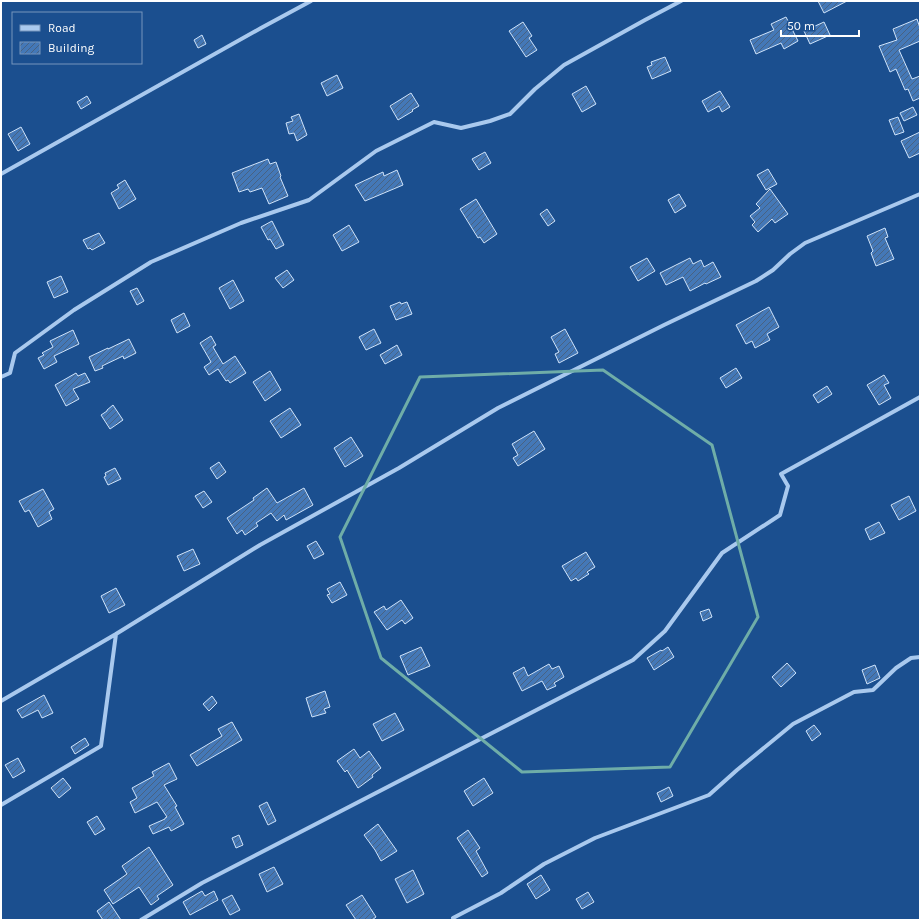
<svg xmlns="http://www.w3.org/2000/svg" width="921" height="921" viewBox="0 0 921 921" font-family="Karla,sans-serif">
	<style>
		.building { fill: url(#building-hatch); stroke: #cfe3fa }
		.lines { fill: none; stroke-linecap: round; stroke-linejoin: round }
		.street { stroke: #a9c9ee; stroke-width: 4 }
		.marked { fill: none; stroke: #6fada8; stroke-width: 3; stroke-linejoin: round }
	</style>
	<defs>
		<pattern id="building-hatch" width="6" height="6" patternUnits="userSpaceOnUse"><rect width="6" height="6" fill="#4478b7"/><path d="M-1 1l2-2M0 6l6-6M5 7l2-2" fill="none" stroke="#486282"/></pattern>
	</defs>
	<rect width="100%" height="100%" fill="#1b4f8f"/>
	<path class="building" d="M818 1H847L824 13Z
		M786 17 798 41 784 49 781 43 756 54 750 40 774 30 771 24Z
		M917 19 920 28V41L899 50 912 79 920 76V98L913 101 908 89 905 90 896 69 890 72 879 46 897 40 893 29Z
		M523 22 532 36 529 38 537 50 526 57 509 31Z
		M824 22 830 35 810 44 804 31Z
		M202 35 206 44 198 48 194 40Z
		M665 57 671 71 652 79 647 67 652 65 651 62Z
		M337 75 343 88 327 96 321 83Z
		M586 86 596 104 582 112 572 94Z
		M720 91 730 107 722 112 719 106 708 112 702 101Z
		M411 93 419 106 412 110 413 111 398 120 390 106Z
		M87 96 91 103 81 109 77 102Z
		M913 107 917 115 904 121 900 113Z
		M299 114 307 135 297 141 294 133 289 134 286 123 293 121 291 117Z
		M898 117 904 132 895 135 889 120Z
		M21 127 30 144 18 151 8 134Z
		M920 132V153L909 158 901 141Z
		M485 152 491 163 479 170 472 159Z
		M268 159 270 164 276 162 281 176 280 177 288 196 269 204 262 188 250 192 248 189 239 192 232 173Z
		M768 169 777 184 766 190 757 175Z
		M397 170 403 185 365 201 355 185 383 172 384 176Z
		M125 180 136 199 119 209 111 193 119 188 117 185Z
		M770 189 788 214 775 223 772 219 758 232 752 225 755 222 750 216 760 208 756 204Z
		M679 194 686 206 675 213 668 200Z
		M476 199 497 234 484 243 480 237 478 238 460 209Z
		M547 209 555 221 548 226 540 214Z
		M272 221 284 245 276 249 270 239 268 240 261 227Z
		M349 225 359 242 342 251 333 235Z
		M885 228 888 237 885 238 894 259 876 266 871 253 873 251 867 236Z
		M99 233 105 243 92 250 90 248 88 249 83 240Z
		M647 258 655 271 638 281 630 267Z
		M690 258 693 264 701 260 704 267 713 262 721 277 706 284 705 283 690 291 683 277 666 285 660 273Z
		M287 270 294 280 283 288 275 278Z
		M61 276 68 292 54 298 47 282Z
		M233 280 244 301 230 309 219 288Z
		M137 288 144 301 137 305 130 291Z
		M400 302 401 304 407 302 412 314 396 320 390 306Z
		M769 307 779 327 767 334 770 340 755 348 752 341 746 344 736 325Z
		M184 313 190 326 177 333 171 320Z
		M374 329 381 343 366 350 359 337Z
		M565 329 578 353 559 363 555 354 559 352 551 337Z
		M73 330 79 344 54 356 57 362 44 369 38 358 44 355 42 353 53 347 50 341Z
		M211 336 216 345 213 347 223 364 235 356 246 373 230 383 228 380 226 381 218 369 209 375 204 367 211 362 200 343Z
		M129 339 136 353 124 359 123 356 102 366 103 368 95 371 89 357 108 348V349Z
		M397 345 402 355 385 364 380 355Z
		M736 368 742 378 726 388 720 378Z
		M270 371 281 390 265 401 253 382Z
		M76 373 78 376 85 373 90 382 73 389 79 399 66 406 55 385Z
		M884 375 889 383 884 385 891 398 879 405 867 385Z
		M827 386 832 394 818 403 813 395Z
		M113 405 123 420 110 429 101 415 107 411V410Z
		M290 408 301 425 281 438 270 421Z
		M534 431 545 449 518 466 513 458 518 455 512 444Z
		M351 437 363 456 345 467 334 448Z
		M219 462 226 472 217 479 210 468Z
		M115 468 121 479 108 485 104 477 106 476 105 473Z
		M267 488 277 503 304 488 313 505 286 520 284 515 277 521 271 513 256 523 258 526 245 535 242 530 237 534 227 518 254 500 253 498Z
		M43 489 54 509 49 512 52 519 38 527 29 510 25 512 19 501Z
		M204 491 212 502 203 508 195 496Z
		M909 496 916 511 899 520 891 505Z
		M879 522 885 533 870 540 865 529Z
		M316 541 324 554 314 559 307 546Z
		M193 549 200 564 184 571 177 556Z
		M586 552 595 567 587 572 589 574 578 581 576 578 571 581 562 566Z
		M340 582 347 595 332 603 327 595 330 594 327 589Z
		M116 588 125 605 109 613 101 596Z
		M401 600 413 618 405 624 402 620 387 630 374 612 384 606 386 610Z
		M709 609 712 617 703 621 700 612Z
		M421 647 430 666 408 675 400 656Z
		M668 647 674 657 654 670 647 658 661 650 662 651Z
		M787 663 796 673 781 687 772 677Z
		M549 664 552 669 559 666 564 677 554 683 556 686 547 690 542 681 522 691 513 673 524 667 528 676Z
		M875 665 880 678 867 684 862 670Z
		M325 691 330 707 324 709 326 713 312 717 306 698Z
		M44 695 53 713 42 718 38 710 22 718 17 710Z
		M212 696 217 703 209 711 203 704Z
		M395 713 404 730 382 741 373 724Z
		M232 722 242 740 197 766 190 755 222 736 218 729Z
		M814 725 821 734 812 741 806 731Z
		M85 738 89 745 75 754 71 747Z
		M354 749 360 758 369 751 381 768 372 775 373 777 358 788 347 770 345 772 337 761Z
		M18 758 25 771 13 778 5 765Z
		M169 763 177 779 164 785 177 806 175 807 184 824 171 831 169 827 153 834 149 826 165 819V818L167 817 157 802 135 813 130 802 137 798 132 788 154 776 152 772Z
		M63 778 71 788 59 798 51 788Z
		M484 778 493 793 473 806 464 791Z
		M669 787 673 796 661 802 657 793Z
		M267 802 276 821 268 825 259 806Z
		M97 816 105 829 95 835 87 822Z
		M378 824 397 851 381 861 375 850 364 835Z
		M468 830 480 848 476 851 488 873 482 877 457 838Z
		M239 835 243 845 236 848 232 838Z
		M149 847 173 885 157 896 159 899 151 905 139 887 113 904 104 890 127 874 122 866Z
		M274 867 283 884 267 892 259 874Z
		M413 870 424 894 407 903 395 879Z
		M541 875 550 890 536 899 527 884Z
		M202 891 205 896 214 891 218 900 190 915 183 902Z
		M588 892 594 902 582 909 576 899Z
		M232 895 240 910 230 915 222 900Z
		M362 895 376 917 372 920H356L346 905Z
		M109 902 121 920H103L97 911Z"/>
	<g class="lines">
		<path class="street" d="M1 174 261 28 311 1
			M1 377 10 373 15 353 74 310 151 262 241 223 309 200 376 151 434 122 461 128 490 121 510 114 535 89 564 65 645 20 681 1
			M1 701 116 634 260 545 399 468 498 408 664 325 756 281 773 270 790 254 805 243 920 194
			M1 805 101 746 116 634
			M453 918 501 893 544 864 595 838 709 795 737 770 793 724 854 692 873 690 896 668 911 658 920 657
			M141 920 202 883 633 660 665 631 722 553 780 515 788 486 781 474 920 397"/>
	</g>
	<path class="marked" d="M603 370 712 445 758 617 670 767 522 772 381 658 340 537 420 377Z"/>
	<rect width="921" height="921" fill="none" stroke="#ffffff" stroke-width="4"/>
	<rect x="12" y="12" width="130" height="52" fill="#1b4f8f" stroke="#7695bc"/>
	<rect x="20" y="25" width="20" height="6" fill="#a9c9ee" stroke="#7695bc"/>
	<text x="48" y="32" font-size="12" fill="#ffffff">Road</text>
	<rect x="20" y="42" width="20" height="12" fill="url(#building-hatch)" stroke="#7695bc"/>
	<text x="48" y="52" font-size="12" fill="#ffffff">Building</text>
	<path d="M781 30v6h78v-6" fill="none" stroke="#ffffff" stroke-width="2"/>
	<text x="787" y="30" font-size="12" fill="#ffffff" stroke="#1b4f8f" stroke-width="3" paint-order="stroke">50 m</text>
</svg>
